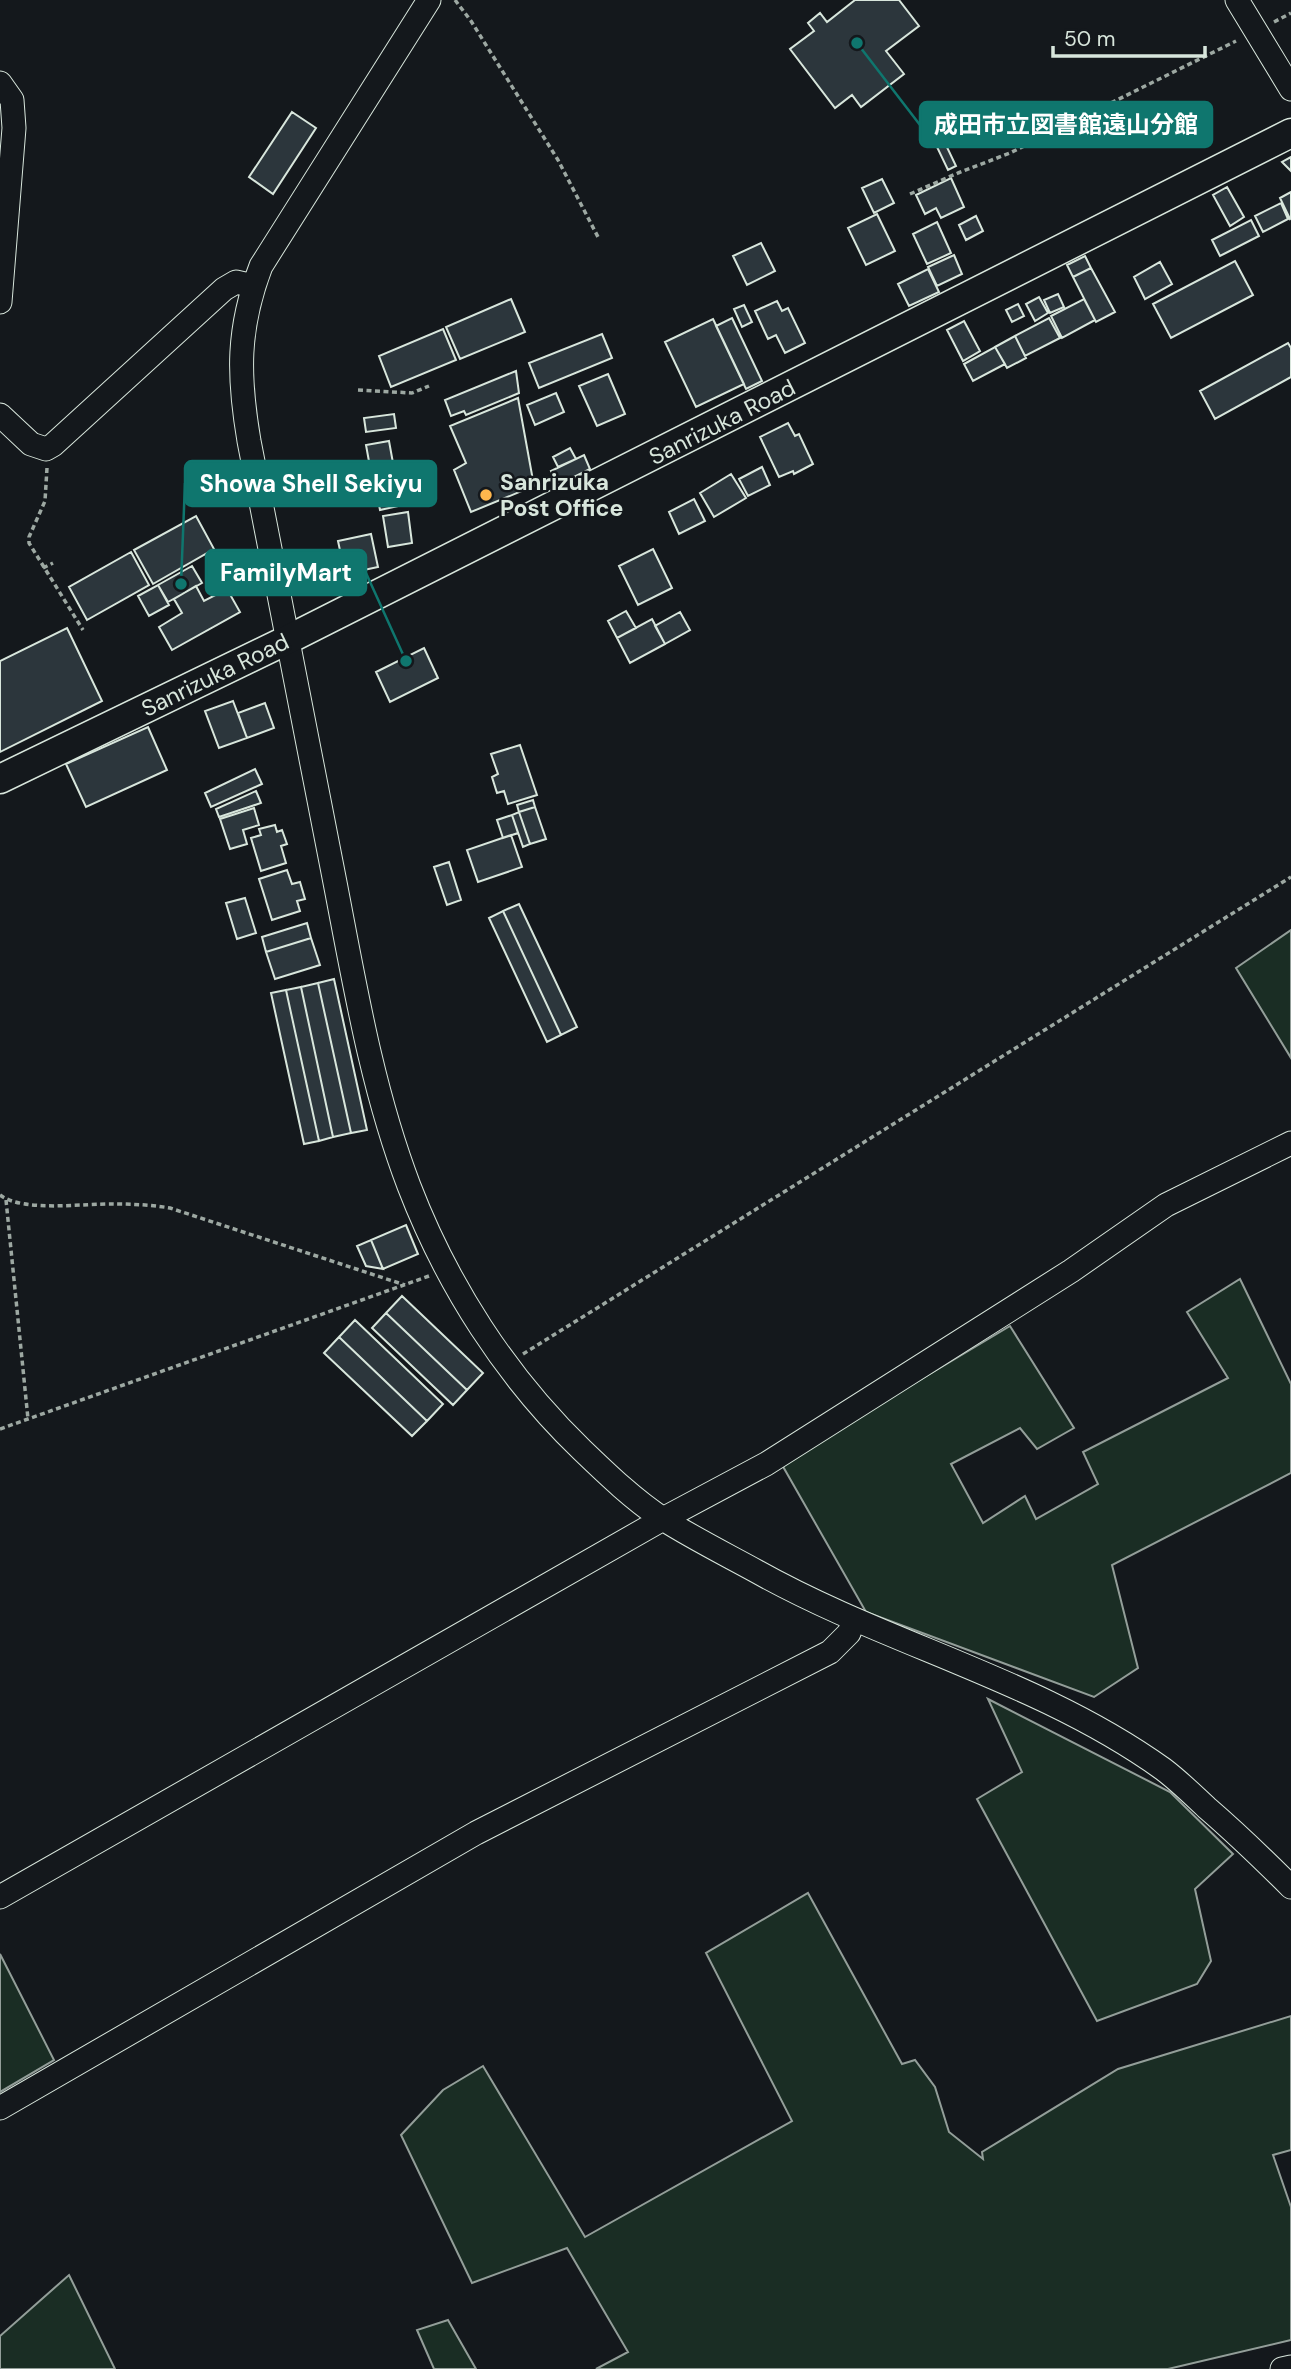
<svg xmlns="http://www.w3.org/2000/svg" width="1291" height="2369" viewBox="0 0 1291 2369" font-family="'DM Sans','Noto Sans JP',sans-serif">
	<style>
		.green { fill: #1a2d24; stroke: #939e99; stroke-width: 2 }
		.building { fill: #2c363c; stroke: #d8e6dc; stroke-width: 2 }
		.lines { fill: none; stroke-linecap: round; stroke-linejoin: round }
		.minor-casing { stroke: #d8e6dc; stroke-width: 25 }
		.major-casing { stroke: #d8e6dc; stroke-width: 31 }
		.path { stroke: #9da8a2; stroke-width: 3.5; stroke-dasharray: 5 3.5; stroke-linecap: butt }
		.minor { stroke: #14181c; stroke-width: 23 }
		.major { stroke: #14181c; stroke-width: 28 }
		.poi-dot { fill: #ffb74d; stroke: #14181c; stroke-width: 2.5 }
		.labels { text-anchor: middle; stroke-width: 5; stroke-linejoin: round; paint-order: stroke }
		.street-label { font-size: 23px; fill: #d8e6dc; stroke: #14181c }
		.poi-label { font-size: 23px; font-weight: bold; fill: #d8e6dc; stroke: #14181c; text-anchor: start }
		.leader { fill: none; stroke: #0f766e; stroke-width: 2.5 }
		.callout-dot { fill: #0f766e; stroke: #14181c; stroke-width: 2.5 }
		.callout { fill: #0f766e; stroke: #0f766e; stroke-width: 2.5 }
		.callout-label { font-size: 24px; text-anchor: middle; font-weight: bold; fill: #fff }
	</style>
	<rect width="100%" height="100%" fill="#14181c"/>
	<path class="green" d="M1291 930V1058L1236 968Z
		M1240 1279 1291 1384V1473L1112 1565 1138 1668 1094 1697 866 1612 781 1463 1010 1326 1074 1428 1037 1449 1020 1428 951 1464 983 1523 1025 1496 1036 1519 1098 1484 1083 1452 1228 1378 1187 1312Z
		M988 1699 1170 1792 1233 1854 1195 1889 1211 1961 1197 1984 1097 2021 977 1799 1022 1772Z
		M808 1893 902 2064 915 2060 935 2087 949 2132 983 2159 982 2152 1118 2069 1291 2016V2150L1273 2155 1291 2207V2340L1168 2369H596L628 2352 567 2248 472 2283 401 2135 443 2090 483 2066 585 2237 792 2121 706 1953Z
		M0 1954 54 2060 0 2092Z
		M69 2275 115 2369H0V2336Z
		M448 2320 476 2369H434L417 2330Z"/>
	<path class="building" d="M855 0H899L919 26 886 51 904 74 861 107 852 95 835 108 790 49 814 31 808 23 820 13 827 22Z
		M292 112 316 128 273 194 249 177Z
		M945 143 956 166 948 170 937 147Z
		M1291 157V171L1282 162Z
		M951 178 964 207 941 218 936 208 925 214 916 195Z
		M882 179 894 203 874 213 862 188Z
		M1227 187 1244 217 1230 226 1213 195Z
		M1291 192V218L1290 219 1280 198Z
		M1281 203 1288 219 1263 232 1255 216Z
		M877 214 895 251 866 265 848 228Z
		M976 216 983 231 966 240 959 225Z
		M1251 220 1259 236 1220 256 1212 240Z
		M937 222 951 253 927 264 913 234Z
		M761 243 775 271 747 285 733 256Z
		M954 255 962 274 937 286 928 267Z
		M1085 256 1091 268 1073 277 1067 265Z
		M1235 261 1253 295 1171 338 1153 304Z
		M1160 262 1172 284 1145 299 1134 277Z
		M1091 268 1115 312 1096 322 1073 277Z
		M928 269 939 292 909 306 898 284Z
		M1058 294 1064 307 1050 313 1044 300Z
		M1039 297 1048 313 1035 321 1026 304Z
		M511 299 525 332 460 359 446 327Z
		M1084 299 1095 320 1062 338 1051 316Z
		M777 301 782 311 788 308 805 343 785 353 776 335 768 339 755 311Z
		M1018 304 1024 316 1012 322 1006 310Z
		M744 305 752 322 742 327 734 309Z
		M732 318 762 381 746 389 716 326Z
		M1049 318 1060 338 1025 356 1015 336Z
		M713 319 744 384 696 407 665 342Z
		M964 321 980 351 963 361 947 330Z
		M443 329 456 360 391 387 379 356Z
		M602 334 612 358 539 388 529 363Z
		M1015 336 1026 358 1007 368 995 347Z
		M1288 343 1291 348V377L1215 419 1200 391Z
		M995 347 1005 364 973 381 964 364Z
		M516 371 519 393 466 415 464 411 451 416 445 400Z
		M608 374 625 414 597 426 579 386Z
		M556 393 564 412 535 425 527 405Z
		M518 398 534 486 471 512 454 470 466 463 450 426Z
		M394 414 396 428 366 432 364 418Z
		M788 423 795 436 799 434 813 464 794 474 793 471 779 477 760 437Z
		M389 441 393 463 370 467 366 445Z
		M570 448 576 459 558 467 553 457Z
		M584 455 590 469 558 485 551 471Z
		M404 463 412 503 380 510 372 470Z
		M762 467 770 485 748 496 739 479Z
		M731 474 746 498 714 517 700 493Z
		M694 499 705 521 679 534 669 512Z
		M408 512 412 543 388 547 383 516Z
		M196 516 214 549 153 584 134 550Z
		M371 534 378 567 345 574 338 541Z
		M653 549 672 588 638 605 619 566Z
		M131 552 149 585 87 620 69 587Z
		M192 566 202 583 168 602 158 585Z
		M158 585 169 605 149 616 138 596Z
		M196 586 204 601 227 589 240 612 172 650 159 627 182 613 174 599Z
		M626 611 636 628 617 638 608 621Z
		M680 612 690 630 665 644 655 626Z
		M652 619 665 644 630 663 617 638Z
		M67 628 102 701 0 752V661Z
		M424 648 438 678 390 702 376 672Z
		M233 701 247 738 219 748 205 711Z
		M265 703 274 728 247 738 238 713Z
		M148 727 167 770 86 807 66 764Z
		M520 745 537 795 508 804 504 791 497 793 492 777 498 774 491 754Z
		M255 769 262 784 211 807 205 793Z
		M256 791 261 803 219 817 216 809Z
		M533 800 535 807 519 812 517 805Z
		M535 807 546 839 530 844 519 812Z
		M254 808 259 825 243 830 247 844 230 849 220 819Z
		M519 812 530 844 523 847 512 815Z
		M512 815 518 833 503 838 497 820Z
		M275 825 277 832 282 830 287 844 281 846 286 863 261 871 251 838 261 835 259 829Z
		M511 835 522 867 478 882 467 850Z
		M449 862 461 900 447 905 434 867Z
		M287 870 292 884 300 882 305 899 297 901 300 911 272 920 259 879Z
		M245 898 256 933 237 939 226 903Z
		M519 904 577 1027 561 1035 503 911Z
		M503 911 561 1035 547 1042 489 918Z
		M307 923 311 938 266 952 262 937Z
		M311 938 320 965 275 979 266 952Z
		M334 979 367 1130 351 1133 318 983Z
		M318 983 351 1133 333 1137 301 987Z
		M301 987 333 1137 319 1141 286 990Z
		M286 990 319 1141 304 1144 271 993Z
		M406 1225 418 1254 383 1269 371 1240Z
		M371 1240 383 1269 366 1266 357 1246Z
		M402 1296 483 1373 467 1390 386 1313Z
		M386 1313 467 1390 453 1405 372 1328Z
		M355 1320 443 1404 427 1421 339 1337Z
		M339 1337 427 1421 412 1436 324 1353Z"/>
	<g class="lines">
		<g class="minor-casing">
			<path id="minor" d="M429 0 261 266C237 329 238 376 249 441 276 583 304 725 332 867 353 974 370 1084 409 1186 447 1285 506 1377 582 1450 608 1475 634 1500 663 1519 693 1538 725 1554 756 1571 888 1645 1039 1680 1163 1769 1179 1781 1193 1795 1207 1808 1236 1833 1264 1860 1291 1887
				M1237 0 1291 89
				M0 83 12 100 14 128 0 302
				M0 415 31 444 46 449 53 445 224 289 236 282 254 286
				M0 1897 663 1519 766 1464 1071 1271 1166 1205 1291 1143
				M0 2108 476 1833 830 1652 849 1633 854 1619
				M1282 2369 1291 2367"/>
		</g>
		<g class="major-casing">
			<path id="major" d="M0 779 287 640 1291 133"/>
		</g>
		<path class="path" d="M455 0 471 21 558 160 598 237
			M1274 22 1291 13
			M910 194 958 173 1010 153 1236 41
			M358 390 412 393 429 386
			M47 468 45 501 29 537V543L83 630
			M43 568 53 563
			M0 1195C24 1213 85 1203 115 1204 134 1204 152 1205 170 1208L405 1285
			M6 1200 28 1419
			M523 1354 1291 877
			M0 1429 429 1276"/>
		<use href="#minor" class="minor"/>
		<use href="#major" class="major"/>
	</g>
	<circle class="poi-dot" cx="486" cy="495" r="7"/>
	<g class="labels">
		<g class="street-label">
			<text transform="translate(722 422) rotate(-27)" y="8">Sanrizuka Road</text>
			<text transform="translate(215 675) rotate(-26)" y="8">Sanrizuka Road</text>
		</g>
		<g class="poi-label">
			<text x="500" y="490">Sanrizuka<tspan x="500" dy="26">Post Office</tspan></text>
		</g>
	</g>
	<path class="leader" d="M857 43L920 125M181 584L185 483M406 661L366 573"/>
	<g class="callout-dot">
		<circle cx="857" cy="43" r="7"/>
		<circle cx="181" cy="584" r="7"/>
		<circle cx="406" cy="661" r="7"/>
	</g>
	<g class="callout">
		<rect x="920" y="102" width="292" height="45" rx="7"/>
		<rect x="185" y="461" width="251" height="45" rx="7"/>
		<rect x="206" y="550" width="160" height="45" rx="7"/>
	</g>
	<g class="callout-label">
		<text x="1066" y="133">成田市立図書館遠山分館</text>
		<text x="311" y="492">Showa Shell Sekiyu</text>
		<text x="286" y="581">FamilyMart</text>
	</g>
	<path d="M1053 46v10h152v-10" fill="none" stroke="#d8e6dc" stroke-width="3.5"/>
	<text x="1064" y="46" font-size="21" fill="#d8e6dc" stroke="#14181c" stroke-width="5" paint-order="stroke">50 m</text>
</svg>
